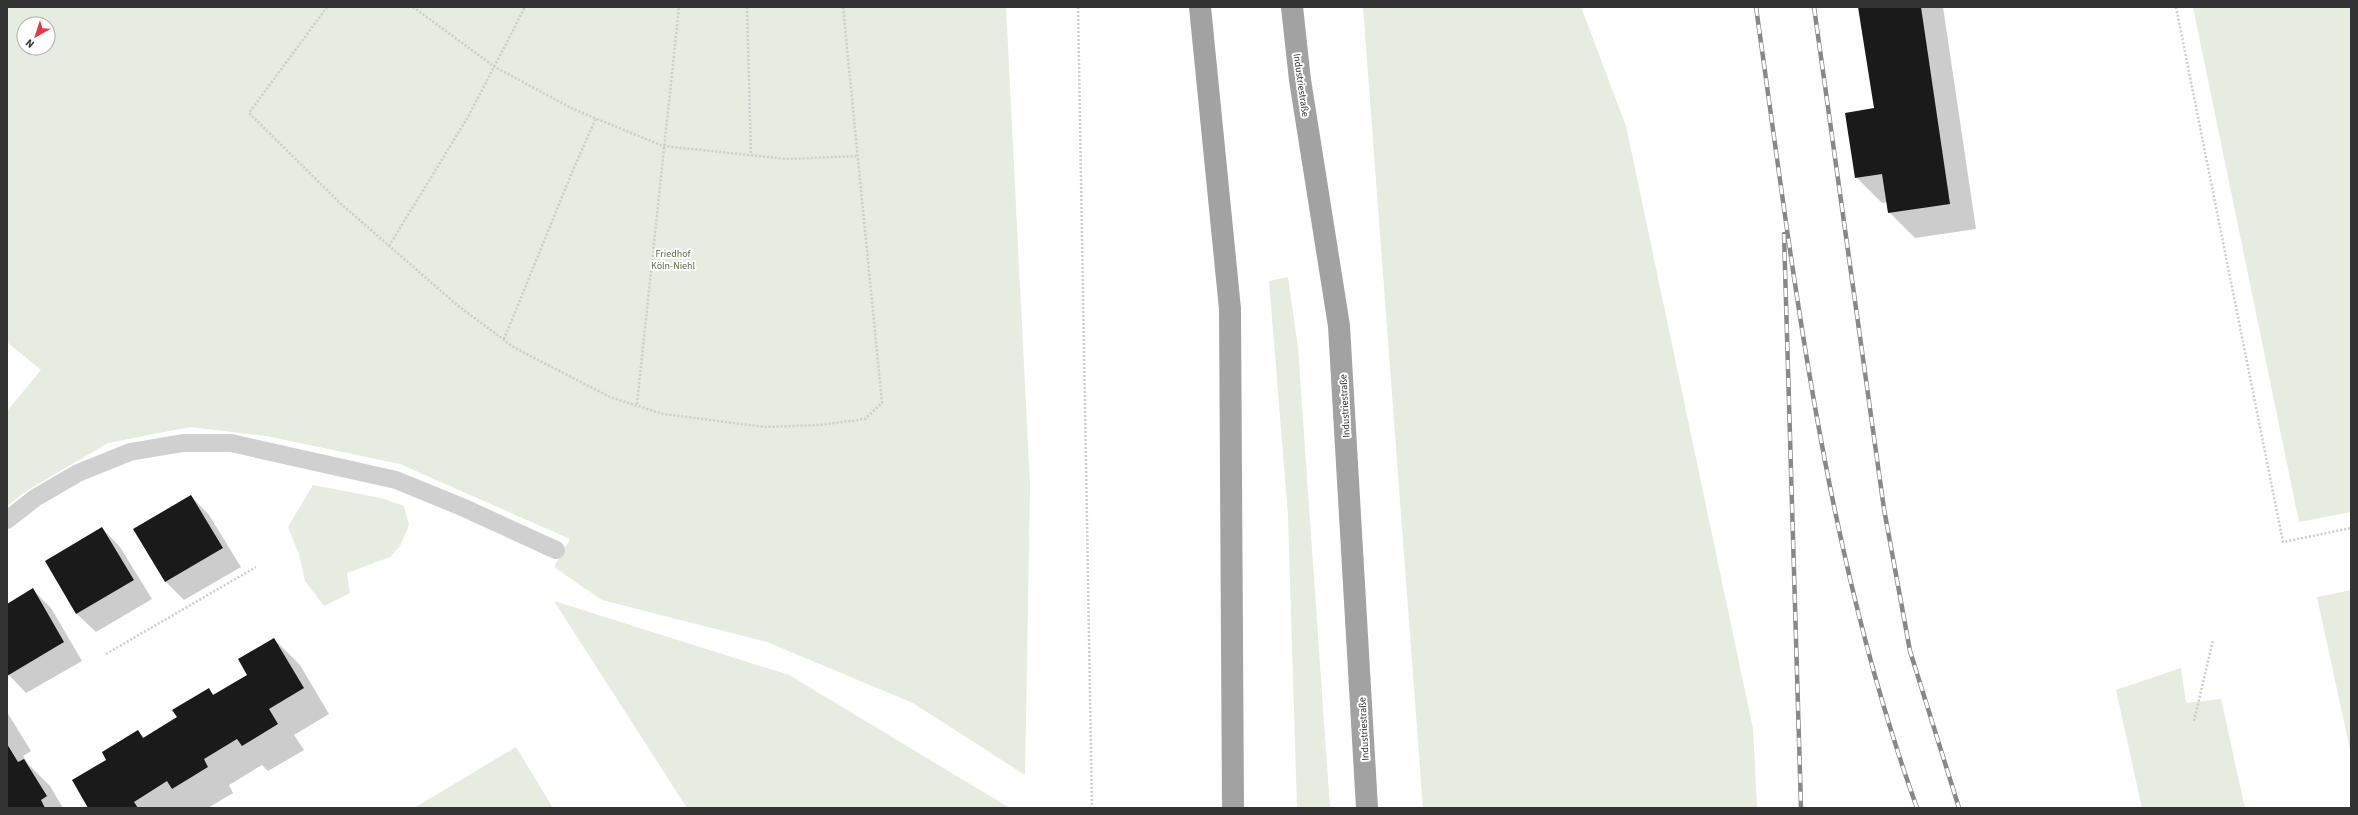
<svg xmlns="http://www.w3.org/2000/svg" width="2358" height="815" viewBox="0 0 2358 815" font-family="'Source Sans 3',sans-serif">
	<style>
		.green { fill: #e6ecdf; fill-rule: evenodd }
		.shadow { fill: #0003 }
		.building { fill: #1a1a1a }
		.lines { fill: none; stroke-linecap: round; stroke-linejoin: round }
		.path { stroke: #cdcdcd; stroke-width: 2.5; stroke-dasharray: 2 2; stroke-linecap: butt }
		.service { stroke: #d0d0d0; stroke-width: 18 }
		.trunk { stroke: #a2a2a2; stroke-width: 22 }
		.rail-casing { stroke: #888; stroke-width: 4.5 }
		.rail { stroke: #fff; stroke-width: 3; stroke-dasharray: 9; stroke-linecap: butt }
		.labels { text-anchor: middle; stroke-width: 4; stroke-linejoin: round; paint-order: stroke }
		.street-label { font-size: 10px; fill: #333; stroke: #fff }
		.park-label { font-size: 10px; fill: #56703f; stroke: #fff }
	</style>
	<rect width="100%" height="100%" fill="#fff"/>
	<path class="green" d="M7 7H1006L1030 486 1025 775 913 703 767 642 602 600 554 567 570 539 400 464 266 436 190 427 108 443 28 490 7 506V411L41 370 7 342ZM24 24H48V48H24Z
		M1363 7H1581L1626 126 1753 729 1757 808H1423Z
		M2193 7H2351V512L2299 522Z
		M1288 277 1298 348 1330 808H1297L1288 515 1269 281Z
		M313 485 381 498 404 506 409 525 400 546 390 557 347 573 350 593 324 606 305 581 299 554 288 527Z
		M2351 590V754L2317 597Z
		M554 601 789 675 1010 808H687Z
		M2181 668 2186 703 2221 699 2245 808H2142L2116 690Z
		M516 747 553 808H414Z"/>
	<path class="shadow" d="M1859 7H1943L1976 229 1915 238 1889 212 1888 202 1882 203 1856 177 1875 109Z
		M191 496 209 515 241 567 184 600 166 582 135 529Z
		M102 528 120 547 152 599 96 632 77 614 46 561Z
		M33 590 51 608 82 661 26 693 7 673V605Z
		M274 639 300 665 329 714 294 735 304 750 268 771 262 765 229 785 233 793 208 808H89L138 731 145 738 178 718 208 689 215 695 248 675Z
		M7 712 31 751 23 756 29 765 50 786 63 808H7Z"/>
	<path class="building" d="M1858 7H1921L1950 204 1888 213 1882 174 1855 178 1845 113 1874 108Z
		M191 495 223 548 165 582 133 529Z
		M102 527 134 580 76 614 45 561Z
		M33 588 64 642 7 676V604Z
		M274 638 304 688 269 709 278 724 242 746 237 739 204 759 208 767 172 789 167 781 134 802 138 808H88L72 780 106 760 102 752 138 730 143 738 177 717 172 710 209 688 213 695 247 675 238 659Z
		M7 744 18 762 24 759 47 796 41 800 45 808H7Z"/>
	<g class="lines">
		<path class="path" d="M327 7 249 113 340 203 457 305 515 348 610 397 663 414 765 427 819 425 865 419 882 403 843 7
			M413 7 495 67 573 109 663 146 787 159 856 156
			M747 7 751 156
			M1078 7 1092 808
			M2176 7 2283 542 2351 528
			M389 246 468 117 525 7
			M504 339 573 170 596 118
			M637 404 679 7
			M106 654 256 567
			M2194 721 2213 640"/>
		<path class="service" d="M7 520 35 498 78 473 130 452 183 443H231L396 480 462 507 556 550"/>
		<path class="trunk" d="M1200 7 1230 309 1233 808
			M1292 7 1300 80 1339 326 1367 808"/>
		<g class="rail-casing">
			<path id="rail" d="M1756 7C1794 276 1824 550 1917 808
				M1814 7 1884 509 1910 651 1959 808
				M1784 234 1801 808"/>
		</g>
		<use href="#rail" class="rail"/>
	</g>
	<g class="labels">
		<g class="street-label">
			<text transform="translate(1302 85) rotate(82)" y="4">Industriestraße</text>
			<text transform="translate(1344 406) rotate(-93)" y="4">Industriestraße</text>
			<text transform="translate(1363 729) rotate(-93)" y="4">Industriestraße</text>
		</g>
		<g class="park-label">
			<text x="673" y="257">Friedhof<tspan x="673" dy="12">Köln-Niehl</tspan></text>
		</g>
	</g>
	<rect width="2358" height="815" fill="none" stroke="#333333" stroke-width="16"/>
	<g transform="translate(36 36) rotate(219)"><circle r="19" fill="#ffffff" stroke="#adadad"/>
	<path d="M0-3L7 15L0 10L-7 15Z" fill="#e63946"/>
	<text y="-6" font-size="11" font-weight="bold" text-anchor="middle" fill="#333333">N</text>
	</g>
</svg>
